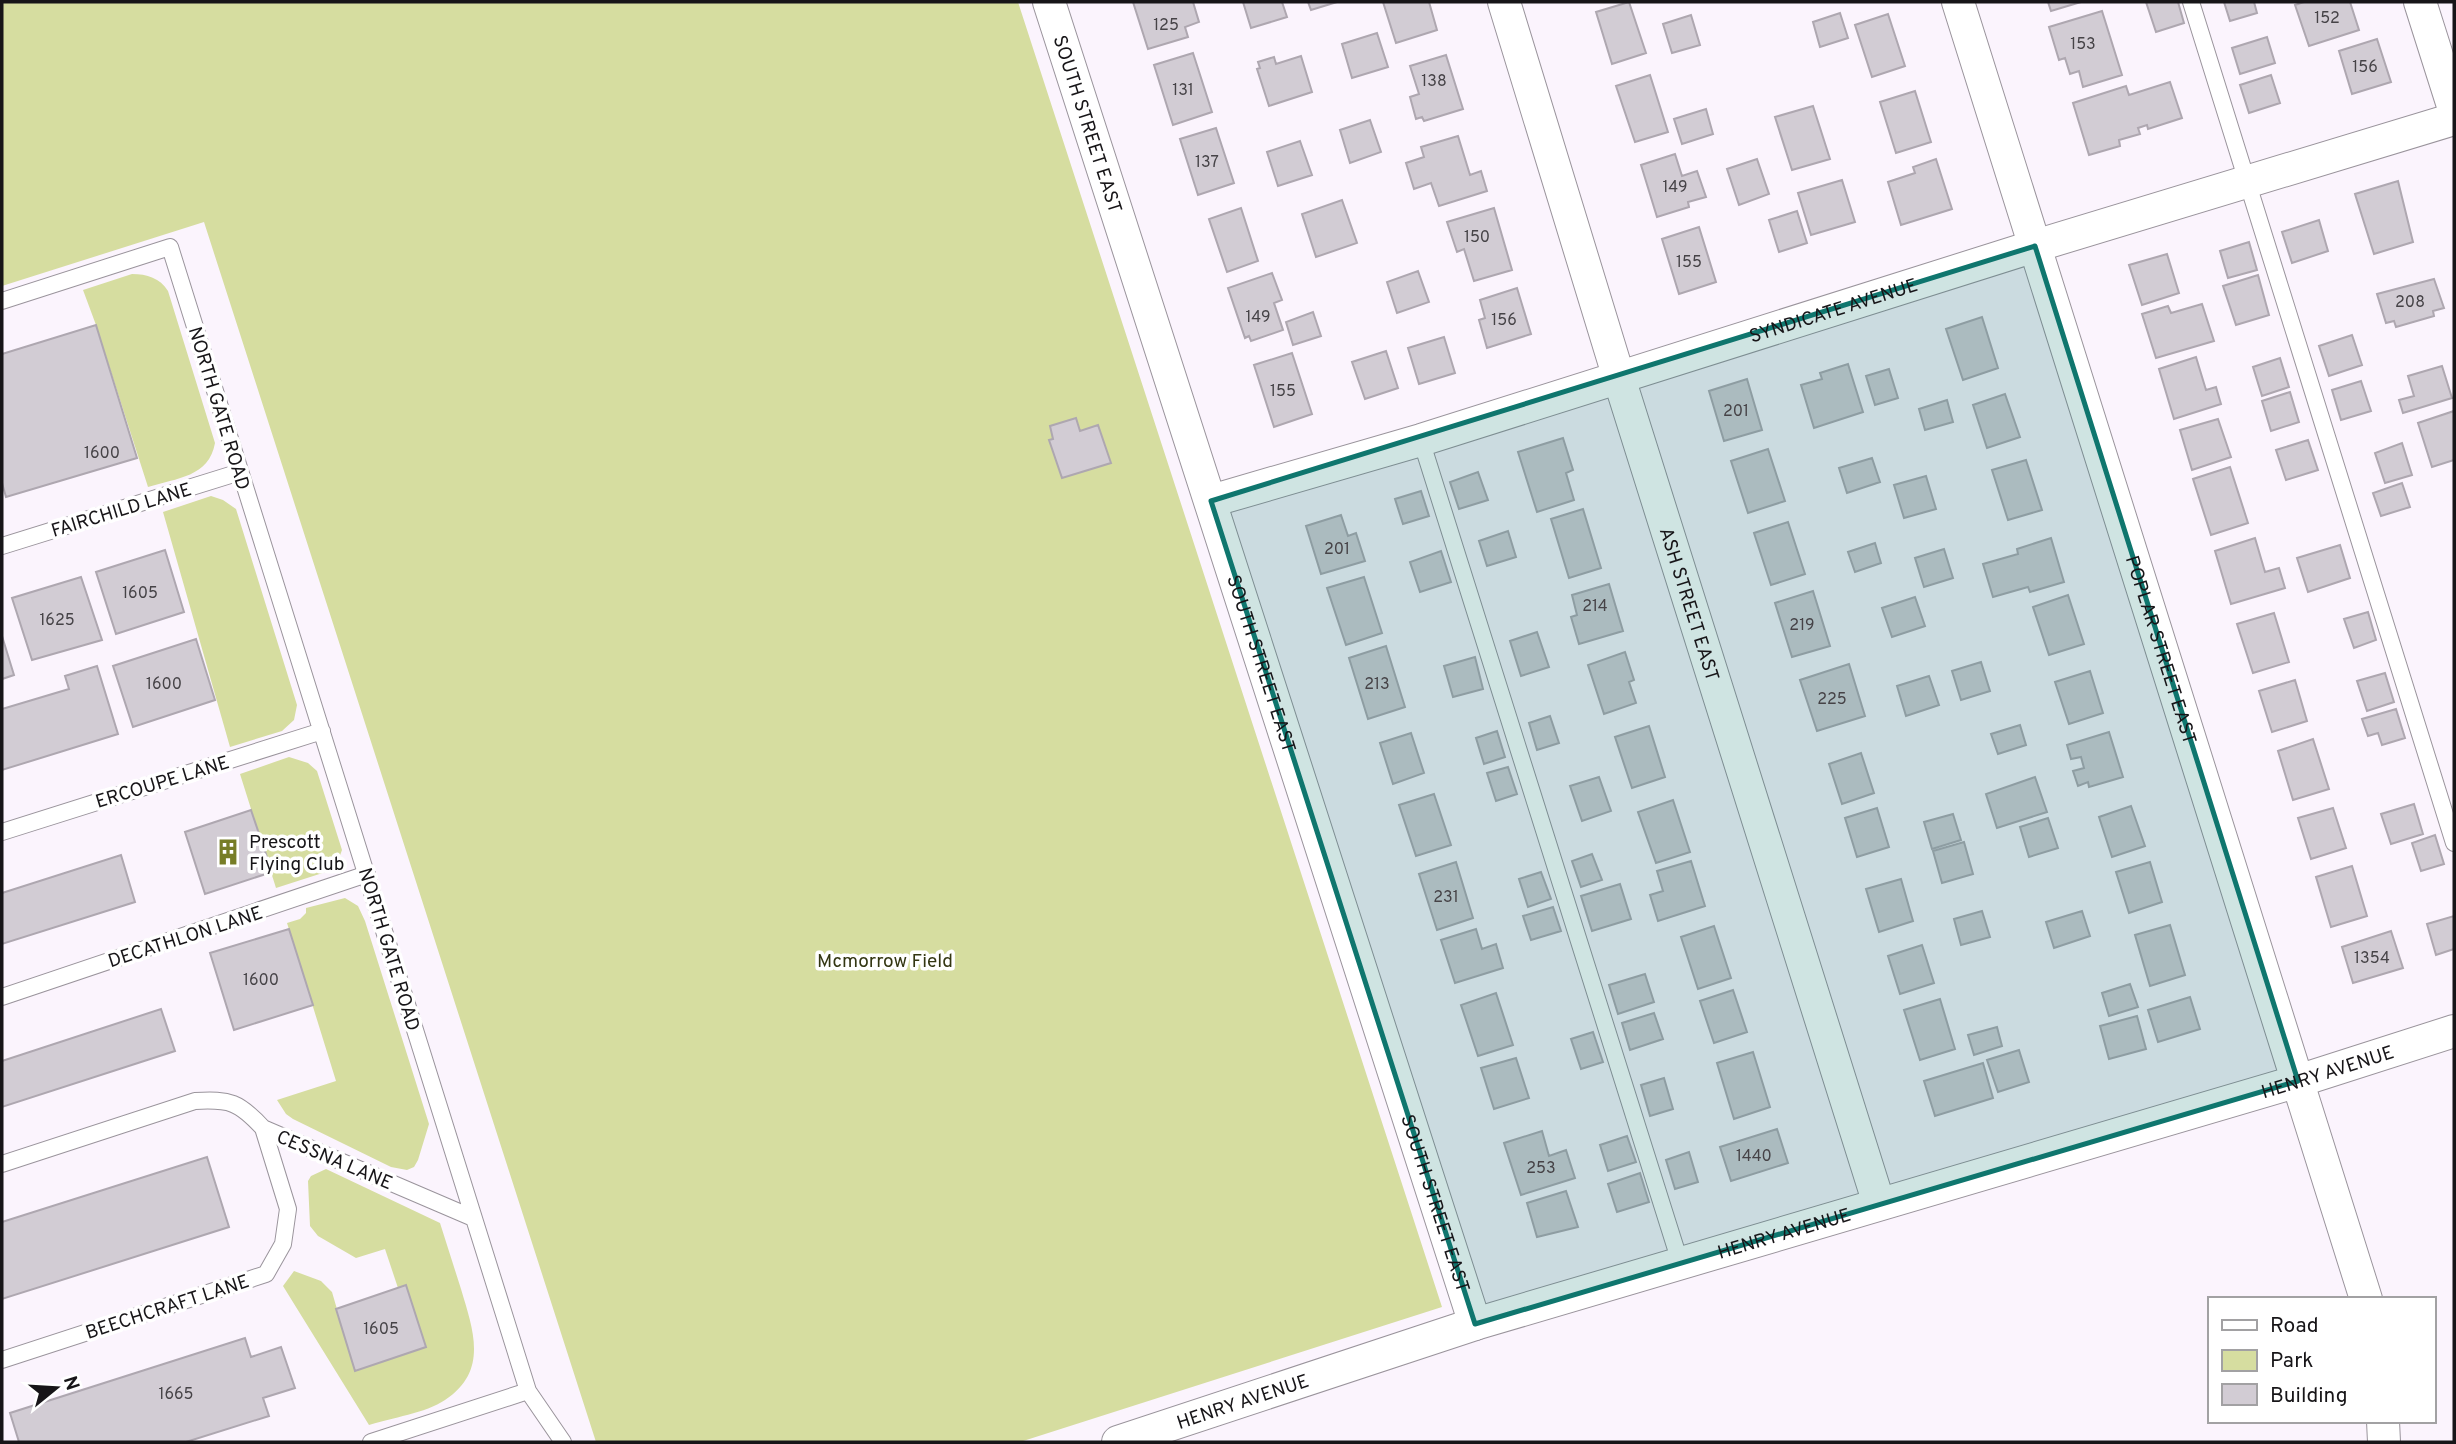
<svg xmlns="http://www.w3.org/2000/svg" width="2456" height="1444" viewBox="0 0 2456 1444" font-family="Overpass,sans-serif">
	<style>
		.green { fill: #d6dda0 }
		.building { fill: #d2ccd4; stroke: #aea7b0; stroke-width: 2 }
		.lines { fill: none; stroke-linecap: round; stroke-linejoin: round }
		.lane-casing { stroke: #9a949c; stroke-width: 18 }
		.street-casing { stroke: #9a949c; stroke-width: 34 }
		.lane { stroke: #fff; stroke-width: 16 }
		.street { stroke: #fff; stroke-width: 32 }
		.marked { fill: #0f766e; fill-opacity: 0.2; stroke: #0f766e; stroke-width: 5; stroke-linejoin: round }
		.labels { text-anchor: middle; stroke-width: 7; stroke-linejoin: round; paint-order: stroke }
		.number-label { font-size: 16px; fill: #464347 }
		.street-label { font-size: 19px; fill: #171518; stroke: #fff }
		.poi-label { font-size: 19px; fill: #171518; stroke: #fff; text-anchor: start }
		.park-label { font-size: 19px; fill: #333612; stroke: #fff }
	</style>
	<rect width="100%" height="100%" fill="#fbf4fd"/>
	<path class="green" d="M2 2H1018L1442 1307 1020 1442H596L204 222 2 286Z
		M132 274C147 274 160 278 168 291L215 443C209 477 177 478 148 487L96 325 83 290Z
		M211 496 223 500 236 509 297 705 294 720 282 731 230 747 163 512Z
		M289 757 308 763 317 771 342 850 335 869 276 888 240 774Z
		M345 898 358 906 365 921 429 1124 418 1160 414 1167 407 1170 391 1167 293 1119 286 1114 277 1100 336 1081 287 923 300 919 306 913V908Z
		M326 1169 440 1223C447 1245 454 1267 461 1289 473 1330 489 1371 445 1400 426 1413 391 1418 369 1425L283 1286 294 1271 321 1281 332 1292 355 1371 426 1347 406 1286 398 1288 385 1249 356 1258 318 1236 310 1226 308 1181 311 1176Z"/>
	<path class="building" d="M1133 2H1193L1199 22 1185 27 1188 37 1148 49Z
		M1243 2H1282L1287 17 1251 28Z
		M1308 2H1337L1311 10Z
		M1383 2H1429L1437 30 1396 43Z
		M1629 2 1646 53 1612 64 1596 12Z
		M2048 2H2081L2051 11Z
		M2146 2H2178L2184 23 2156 32Z
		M2224 2H2254L2257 13 2230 21Z
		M2304 2H2350L2359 30 2309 46 2295 5Z
		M2102 11 2122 75 2083 87 2079 71 2070 74 2065 58 2059 60 2049 27Z
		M1840 13 1848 38 1820 47 1813 22Z
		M1888 14 1905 66 1872 77 1855 25Z
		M1691 15 1700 45 1672 53 1663 24Z
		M1377 33 1388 67 1352 78 1342 44Z
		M2267 37 2275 63 2240 74 2232 48Z
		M2377 39 2391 82 2352 94 2339 51Z
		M1193 53 1212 112 1173 125 1154 65Z
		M1446 55 1463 109 1424 121 1422 117 1416 119 1410 97 1419 94 1410 66Z
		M1301 56 1312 92 1269 106 1257 69 1260 68 1258 62 1274 57 1276 64Z
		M1650 75 1668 132 1635 142 1616 86Z
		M2271 75 2280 103 2249 113 2240 85Z
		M2170 82 2182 118 2148 129 2147 125 2138 128 2140 134 2119 140 2120 146 2089 155 2073 103 2126 86 2129 95Z
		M1915 91 1931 142 1896 153 1880 102Z
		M1813 106 1830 159 1792 170 1775 117Z
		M1706 109 1713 134 1682 144 1674 119Z
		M1370 120 1381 152 1350 163 1340 130Z
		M1216 128 1234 183 1198 195 1180 139Z
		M1458 136 1470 175 1481 171 1487 191 1439 206 1431 183 1414 189 1406 163 1424 157 1421 147Z
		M1300 141 1312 175 1278 186 1267 152Z
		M1675 154 1682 176 1697 171 1706 197 1688 202 1689 207 1657 217 1641 165Z
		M1757 159 1769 194 1739 205 1727 169Z
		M1936 159 1952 209 1901 225 1888 182 1915 173 1913 167Z
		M1842 180 1855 222 1811 235 1798 193Z
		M2398 181 2413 242 2374 254 2355 194Z
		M1342 200 1357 243 1316 257 1302 214Z
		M1241 208 1258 261 1227 272 1209 219Z
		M1494 208 1512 270 1474 281 1464 249 1457 252 1447 222Z
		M1797 211 1807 243 1779 252 1769 220Z
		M2319 220 2328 251 2292 263 2282 232Z
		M1699 227 1716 282 1679 294 1662 239Z
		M2249 242 2257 270 2228 278 2220 251Z
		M2167 254 2179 293 2142 305 2129 265Z
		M1418 271 1429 302 1397 313 1387 282Z
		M1272 273 1282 300 1274 303 1283 330 1251 341 1249 336 1245 338 1228 288Z
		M2258 275 2269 315 2236 325 2223 286Z
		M2434 279 2444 308 2433 311 2434 316 2396 327 2394 321 2386 323 2377 294Z
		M1517 288 1531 334 1487 348 1479 320 1485 318 1480 300Z
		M2202 304 2214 341 2156 358 2142 314 2168 306 2171 313Z
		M1313 312 1321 336 1293 345 1286 322Z
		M1982 317 1998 368 1963 380 1946 329Z
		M96 325 137 458 6 497 2 483V354Z
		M2352 335 2362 365 2329 376 2319 346Z
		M1444 337 1455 373 1419 384 1408 348Z
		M1386 351 1398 388 1365 399 1352 362Z
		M1292 353 1312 414 1274 427 1254 365Z
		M2196 357 2206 390 2216 387 2221 404 2174 419 2159 369Z
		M2280 358 2289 387 2262 396 2253 367Z
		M1848 364 1863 412 1814 428 1801 385 1822 379 1820 373Z
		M2442 366 2452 398 2403 413 2399 400 2414 396 2408 376Z
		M1889 369 1898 398 1875 405 1866 376Z
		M1747 379 1762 430 1724 441 1709 391Z
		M2361 381 2371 411 2341 420 2332 390Z
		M2290 392 2299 422 2271 431 2262 401Z
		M2005 394 2020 437 1987 448 1973 405Z
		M1947 400 1953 422 1925 430 1919 409Z
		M2454 411V460L2432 467 2418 423Z
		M1076 418 1080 431 1098 425 1111 463 1062 478 1049 440 1053 439 1050 426Z
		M2218 419 2231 457 2192 470 2180 430Z
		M1563 438 1573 470 1566 473 1574 500 1537 512 1518 452Z
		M2308 440 2318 470 2286 480 2276 450Z
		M2402 443 2412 475 2385 483 2375 453Z
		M1768 449 1785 501 1748 513 1731 461Z
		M1872 458 1880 482 1847 493 1839 468Z
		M2026 460 2042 510 2008 520 1992 470Z
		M2230 467 2248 523 2211 535 2193 479Z
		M1478 472 1488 500 1459 509 1450 482Z
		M1926 476 1936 509 1904 518 1894 485Z
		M2402 483 2410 507 2381 516 2373 493Z
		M1421 491 1429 516 1403 524 1395 499Z
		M1583 509 1601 568 1569 578 1551 519Z
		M1341 515 1348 536 1356 533 1365 561 1321 574 1306 526Z
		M1788 522 1805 574 1771 585 1754 533Z
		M1508 531 1516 557 1487 566 1479 541Z
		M2051 538 2064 582 2030 592 2028 587 1993 597 1983 564 2018 554 2017 549Z
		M2255 538 2265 572 2279 568 2285 588 2231 604 2215 551Z
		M1875 543 1881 563 1855 572 1848 552Z
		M2340 545 2350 578 2308 592 2297 558Z
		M1944 549 1953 578 1924 587 1915 558Z
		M165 550 184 612 116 634 96 572Z
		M1441 551 1451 582 1420 592 1410 562Z
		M81 577 102 640 32 660 12 598Z
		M1364 577 1382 633 1346 645 1327 588Z
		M1609 584 1623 631 1579 644 1571 617 1577 615 1572 595Z
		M1813 591 1830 646 1792 657 1775 603Z
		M2068 595 2084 644 2049 655 2033 607Z
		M1915 597 1925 626 1892 637 1882 608Z
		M2368 612 2376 640 2354 648 2344 619Z
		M2274 613 2289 662 2253 673 2237 624Z
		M1537 632 1549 667 1521 676 1510 641Z
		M2 636 14 675 2 679Z
		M196 639 215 700 133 727 113 666Z
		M1386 646 1405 707 1368 719 1349 658Z
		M1625 652 1634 680 1629 682 1636 703 1604 714 1588 665Z
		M1475 657 1483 689 1453 697 1444 666Z
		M1981 662 1990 691 1961 700 1952 671Z
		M1849 664 1865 716 1817 731 1800 680Z
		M97 666 118 734 2 770V709L69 689 65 676Z
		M2090 671 2103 713 2069 724 2055 682Z
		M2385 673 2394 702 2367 711 2357 681Z
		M1929 676 1939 705 1906 716 1897 686Z
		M2295 680 2307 721 2272 732 2259 691Z
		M2396 709 2405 738 2382 745 2378 733 2368 736 2362 719Z
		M1550 716 1559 743 1537 750 1529 723Z
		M2020 725 2026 745 1998 754 1991 734Z
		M1649 726 1665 777 1632 788 1615 737Z
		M1497 731 1505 757 1484 764 1476 738Z
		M2109 732 2123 777 2089 787 2088 782 2078 786 2073 771 2084 768 2081 757 2071 759 2067 745Z
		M1411 733 1424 773 1393 784 1380 743Z
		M2313 739 2329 789 2293 800 2278 751Z
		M1861 753 1874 793 1842 804 1829 764Z
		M1508 767 1517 794 1496 801 1487 773Z
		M1599 777 1611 811 1582 821 1570 786Z
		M2035 777 2047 812 1997 828 1986 794Z
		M1434 794 1451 845 1416 856 1399 805Z
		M1673 800 1690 852 1656 863 1638 812Z
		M2414 804 2423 834 2391 844 2381 814Z
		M2131 806 2145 846 2112 857 2099 817Z
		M1877 808 1889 847 1857 857 1845 818Z
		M2333 808 2346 848 2311 859 2298 818Z
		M251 810 272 872 205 894 185 832Z
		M1953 814 1961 840 1932 849 1924 822Z
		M2048 818 2058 848 2029 857 2020 827Z
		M2435 835 2444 864 2421 871 2412 843Z
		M1964 842 1973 874 1942 883 1933 851Z
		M1592 854 1602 880 1581 887 1572 861Z
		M121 855 135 902 2 944V893Z
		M1691 861 1705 906 1658 921 1650 895 1663 891 1657 871Z
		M1456 862 1473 918 1437 930 1419 874Z
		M2150 862 2162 902 2129 913 2116 872Z
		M2352 866 2367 916 2331 927 2316 877Z
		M1541 872 1551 899 1528 907 1519 879Z
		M1901 879 1913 921 1879 932 1866 889Z
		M1620 884 1631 919 1592 931 1581 896Z
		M1553 907 1561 931 1531 940 1523 916Z
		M1982 911 1990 937 1961 945 1954 919Z
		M2082 911 2090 936 2054 948 2046 922Z
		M2454 916V949L2436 955 2427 924Z
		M2170 925 2185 975 2150 986 2135 935Z
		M1714 926 1731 978 1698 989 1681 937Z
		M289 929 313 1005 234 1030 210 953Z
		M1476 929 1482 949 1496 944 1503 968 1455 983 1441 940Z
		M2391 931 2403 968 2353 983 2342 947Z
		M1922 945 1934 983 1900 994 1888 956Z
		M1645 974 1654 1002 1618 1014 1609 985Z
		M2130 984 2138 1007 2109 1016 2102 993Z
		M1733 990 1747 1032 1714 1043 1700 1001Z
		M1496 993 1513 1045 1478 1056 1461 1005Z
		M2190 997 2200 1029 2158 1042 2148 1010Z
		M1940 999 1955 1049 1920 1060 1904 1010Z
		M161 1009 175 1051 2 1107V1061Z
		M1654 1013 1663 1039 1630 1050 1622 1023Z
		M2137 1016 2146 1049 2109 1059 2100 1026Z
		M1997 1027 2002 1046 1974 1055 1968 1035Z
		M1593 1032 1603 1062 1581 1069 1571 1039Z
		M2019 1050 2029 1082 1998 1092 1987 1060Z
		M1753 1052 1770 1107 1734 1119 1717 1063Z
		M1516 1058 1529 1098 1494 1109 1481 1068Z
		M1983 1063 1993 1098 1935 1116 1924 1081Z
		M1664 1078 1673 1109 1650 1116 1641 1085Z
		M1777 1129 1788 1163 1731 1181 1720 1147Z
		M1542 1131 1549 1156 1566 1150 1575 1178 1521 1195 1504 1143Z
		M1627 1136 1636 1162 1608 1171 1600 1145Z
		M1689 1152 1698 1182 1675 1189 1666 1160Z
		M207 1157 229 1227 2 1299V1222Z
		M1640 1173 1649 1202 1617 1212 1608 1184Z
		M1566 1191 1578 1227 1537 1237 1527 1203Z
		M406 1285 426 1347 355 1371 336 1309Z
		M245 1338 251 1357 281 1347 295 1388 263 1398 269 1416 186 1442H19L10 1413Z"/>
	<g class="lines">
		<g class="lane-casing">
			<path id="lane" d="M2191 2 2454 843
				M2 301 170 247 528 1391 563 1442
				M1421 440 1681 1265
				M2 546 240 472
				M2 832 322 731
				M2 997 367 874
				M2 1164 195 1101C230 1099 239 1102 263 1128L473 1218
				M2 1360 266 1274 283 1244 288 1209 263 1128
				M371 1442 528 1391"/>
		</g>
		<g class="street-casing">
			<g id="street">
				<path id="s1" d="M1049 2 1475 1324"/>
				<path id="s2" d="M1504 2 1619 378 1879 1204"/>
				<path id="s3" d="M1958 2 2366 1299"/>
				<path d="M2420 2 2454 109"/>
				<path id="s4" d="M1211 501 1421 440 2035 246 2454 119"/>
				<path d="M2383 1421 2384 1442"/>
				<path id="s5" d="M1118 1442 1475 1324 2298 1081 2454 1031"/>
			</g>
		</g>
		<use href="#lane" class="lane"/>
		<use href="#street" class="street"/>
	</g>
	<path class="marked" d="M2035 246 2298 1081 1475 1324 1211 501Z"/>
	<defs>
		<g id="building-bare" transform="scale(2.1)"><path d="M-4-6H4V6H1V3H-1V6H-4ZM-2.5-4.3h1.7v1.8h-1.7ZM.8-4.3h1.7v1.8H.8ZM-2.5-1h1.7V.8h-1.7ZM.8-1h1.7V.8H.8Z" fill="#777d27" stroke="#fff" stroke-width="2.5" paint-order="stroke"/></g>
	</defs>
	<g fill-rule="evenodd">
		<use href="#building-bare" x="228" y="852"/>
	</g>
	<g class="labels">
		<g class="number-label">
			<text x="2327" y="23">152</text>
			<text x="1166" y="30">125</text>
			<text x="2083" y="49">153</text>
			<text x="2365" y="72">156</text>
			<text x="1434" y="86">138</text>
			<text x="1183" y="95">131</text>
			<text x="1207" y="167">137</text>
			<text x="1675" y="192">149</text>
			<text x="1477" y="242">150</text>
			<text x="1689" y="267">155</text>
			<text x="2410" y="307">208</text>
			<text x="1258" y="322">149</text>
			<text x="1504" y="325">156</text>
			<text x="1283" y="396">155</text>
			<text x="1736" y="416">201</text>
			<text x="102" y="458">1600</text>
			<text x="1337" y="554">201</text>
			<text x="140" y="598">1605</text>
			<text x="1595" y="611">214</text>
			<text x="57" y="625">1625</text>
			<text x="1802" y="630">219</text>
			<text x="164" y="689">1600</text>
			<text x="1377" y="689">213</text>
			<text x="1832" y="704">225</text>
			<text x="1446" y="902">231</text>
			<text x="2372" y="963">1354</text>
			<text x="261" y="985">1600</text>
			<text x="1754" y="1161">1440</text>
			<text x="1541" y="1173">253</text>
			<text x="381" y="1334">1605</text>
			<text x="176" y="1399">1665</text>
		</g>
		<g class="street-label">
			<text dy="7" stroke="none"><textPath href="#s1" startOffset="128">SOUTH STREET EAST</textPath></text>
			<text dy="7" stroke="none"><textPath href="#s4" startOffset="651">SYNDICATE AVENUE</textPath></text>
			<text transform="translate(220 408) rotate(73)" y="7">NORTH GATE ROAD</text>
			<text transform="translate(121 509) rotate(-17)" y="7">FAIRCHILD LANE</text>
			<text dy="7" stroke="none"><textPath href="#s2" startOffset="630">ASH STREET EAST</textPath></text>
			<text dy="7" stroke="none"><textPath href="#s3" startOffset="679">POPLAR STREET EAST</textPath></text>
			<text dy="7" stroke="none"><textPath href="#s1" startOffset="695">SOUTH STREET EAST</textPath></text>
			<text transform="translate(162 781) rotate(-17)" y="7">ERCOUPE LANE</text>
			<text transform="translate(185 936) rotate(-18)" y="7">DECATHLON LANE</text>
			<text transform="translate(390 949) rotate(73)" y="7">NORTH GATE ROAD</text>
			<text dy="7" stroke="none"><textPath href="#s5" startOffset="1265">HENRY AVENUE</textPath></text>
			<text transform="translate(335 1159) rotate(23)" y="7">CESSNA LANE</text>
			<text dy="7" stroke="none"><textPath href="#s1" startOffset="1262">SOUTH STREET EAST</textPath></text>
			<text dy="7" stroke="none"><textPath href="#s5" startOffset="698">HENRY AVENUE</textPath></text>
			<text transform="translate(167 1306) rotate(-18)" y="7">BEECHCRAFT LANE</text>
			<text dy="7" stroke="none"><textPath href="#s5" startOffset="131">HENRY AVENUE</textPath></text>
		</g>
		<g class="poi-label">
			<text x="249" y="848">Prescott<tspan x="249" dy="22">Flying Club</tspan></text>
		</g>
		<g class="park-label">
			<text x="885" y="967">Mcmorrow Field</text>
		</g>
	</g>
	<rect width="2456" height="1444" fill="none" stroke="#171518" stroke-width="7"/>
	<rect x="2208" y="1297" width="228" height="126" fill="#ffffff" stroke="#a2a1a3" stroke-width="2"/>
	<rect x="2222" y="1320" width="35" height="10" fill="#ffffff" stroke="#a2a1a3" stroke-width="2"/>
	<text x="2270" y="1332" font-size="21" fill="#171518">Road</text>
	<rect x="2222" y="1350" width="35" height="21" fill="#d6dda0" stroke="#a2a1a3" stroke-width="2"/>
	<text x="2270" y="1367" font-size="21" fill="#171518">Park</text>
	<rect x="2222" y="1384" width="35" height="21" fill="#d2ccd4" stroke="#a2a1a3" stroke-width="2"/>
	<text x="2270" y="1402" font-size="21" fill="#171518">Building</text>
	<g transform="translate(56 1388) rotate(72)" stroke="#ffffff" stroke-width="5" paint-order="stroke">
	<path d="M0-5L12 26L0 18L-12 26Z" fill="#171518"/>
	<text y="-10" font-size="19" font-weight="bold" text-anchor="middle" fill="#171518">N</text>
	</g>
</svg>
